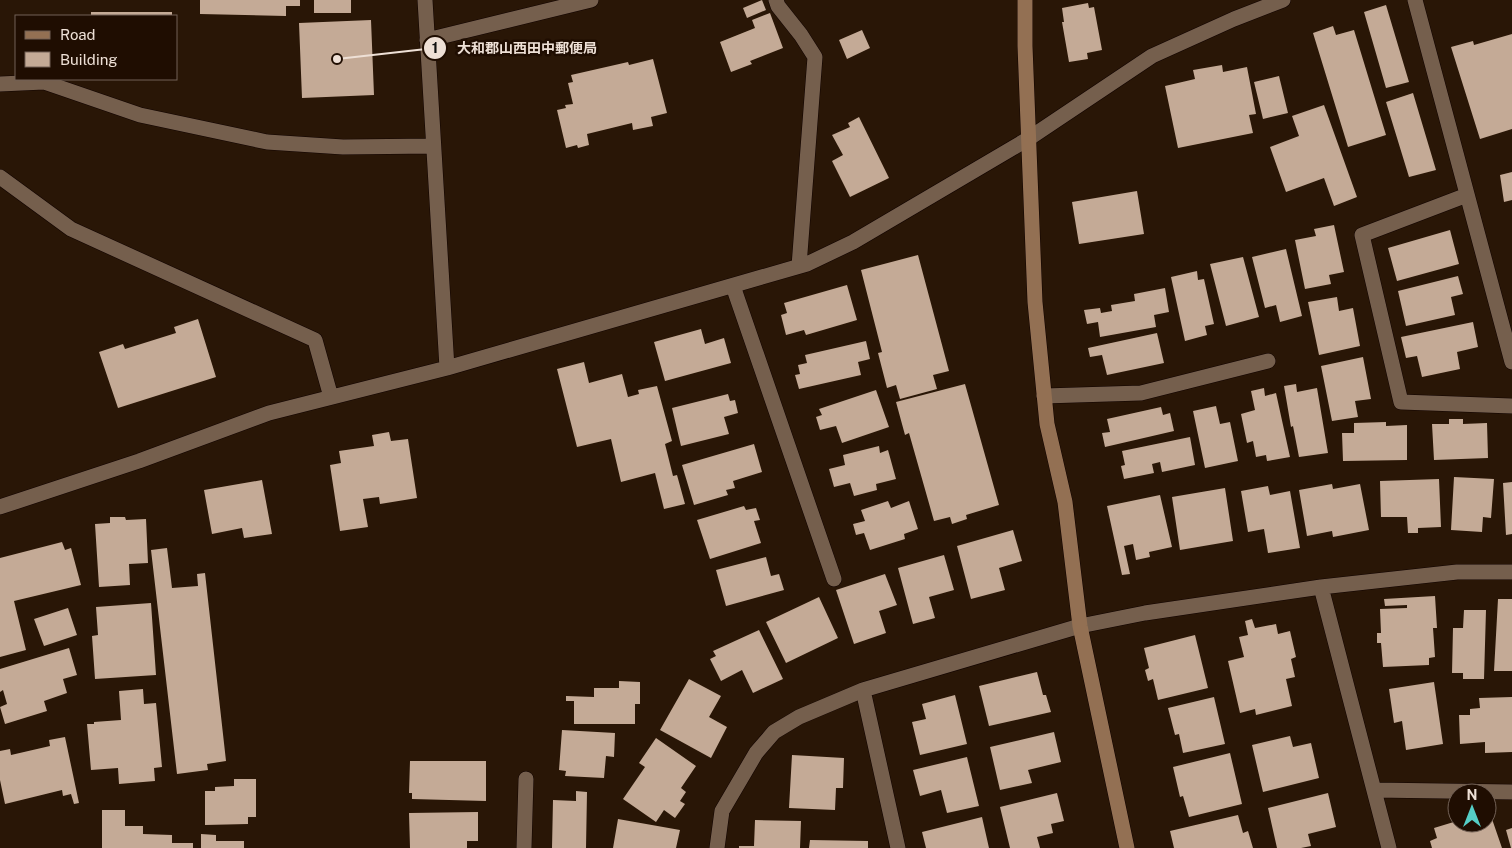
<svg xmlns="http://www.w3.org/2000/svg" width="1512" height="848" viewBox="0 0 1512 848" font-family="'Public Sans','Noto Sans JP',sans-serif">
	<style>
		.building { fill: #c4aa96 }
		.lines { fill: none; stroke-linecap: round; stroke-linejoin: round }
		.street-casing { stroke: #110300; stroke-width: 16 }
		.secondary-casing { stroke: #110300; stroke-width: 16 }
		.street { stroke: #755f4d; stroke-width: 15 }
		.secondary { stroke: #937053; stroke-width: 15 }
		.leader { fill: none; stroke: #eee0d6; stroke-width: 2 }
		.callout-dot { fill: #eee0d6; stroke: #1f0d01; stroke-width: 2 }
		.mark-label { font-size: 15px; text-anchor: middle; font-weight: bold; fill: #111 }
		.callout-label { font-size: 14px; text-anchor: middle; font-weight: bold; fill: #eee0d6; stroke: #1f0d01; stroke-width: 5; stroke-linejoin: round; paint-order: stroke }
	</style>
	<rect width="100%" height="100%" fill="#291606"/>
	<path class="building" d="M200 0H300V6H286V16L200 14Z
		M314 0H351V13H314Z
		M762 0 766 10 747 18 743 8Z
		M1088 3 1089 8 1094 7 1102 50 1087 53 1088 59 1069 62 1062 22H1064L1062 8Z
		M1386 5 1409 82 1386 88 1364 12Z
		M91 12H172V16H91Z
		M770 13 783 48 750 61 752 64 731 72 720 42 755 28 752 20Z
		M371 20 374 95 302 98 299 23Z
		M1333 26 1336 35 1354 30 1386 135 1348 147 1313 33Z
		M862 30 870 48 847 59 839 40Z
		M1512 34V129L1480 139 1451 47 1473 41 1474 45Z
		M653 59 667 113 651 117 653 126 633 130 632 123 587 134 589 145 578 148 577 145 566 148 557 110 566 108 565 105 573 104 568 83 573 82 571 75 628 62 629 65Z
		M1222 65 1223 72 1247 67 1256 114 1249 115 1253 133 1178 148 1165 86 1195 79 1193 70Z
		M1279 76 1288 113 1263 119 1254 82Z
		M1413 93 1436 170 1409 177 1386 102Z
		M1324 105 1357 197 1334 206 1324 178 1286 192 1270 147 1299 136 1292 116Z
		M859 117 889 178 850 197 832 161 843 155 832 135 850 127 848 123Z
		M1512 172V200L1504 202 1500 175Z
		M1137 191 1144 234 1079 244 1072 202Z
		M1334 225 1344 272 1329 275 1331 284 1305 289 1295 240 1316 236 1314 229Z
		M1450 230 1459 264 1397 281 1388 248Z
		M1286 249 1302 316 1280 322 1276 305 1265 308 1252 257Z
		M918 255 949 371 933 375 937 389 900 399 896 385 887 388 878 353 882 352 861 270Z
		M1243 257 1259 317 1226 326 1210 264Z
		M1197 271 1198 280 1204 279 1214 324 1205 326 1207 335 1185 341 1171 277Z
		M1458 276 1463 294 1451 297 1455 315 1406 326 1398 291Z
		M847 285 857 320 806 335 804 330 786 335 781 315 787 313 784 303Z
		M1165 288 1169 312 1154 315 1156 327 1100 337 1098 322 1087 324 1084 310 1100 308 1101 313 1112 311 1111 305 1135 301 1134 294Z
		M1337 297 1339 311 1353 308 1360 346 1319 355 1308 302Z
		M198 319 216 377 118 408 99 352 123 344 125 349 176 333 174 327Z
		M1473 322 1478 347 1457 352 1460 369 1422 377 1417 356 1406 358 1401 337Z
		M701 329 705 344 724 338 731 363 665 381 654 342Z
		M1157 333 1164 363 1107 375 1102 355 1090 357 1088 348Z
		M866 341 870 359 858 362 861 375 799 389 795 375 800 374 798 365 807 363 805 355Z
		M1363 357 1371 399 1355 401 1358 417 1332 421 1321 366Z
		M584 362 589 383 622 374 628 397 639 394 638 390 657 386 672 441 665 444 673 476 677 475 685 504 664 509 655 473 621 482 611 439 577 447 557 369Z
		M965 384 999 505 966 515 967 519 952 524 950 517 934 521 909 433 905 435 896 402Z
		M1296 384 1297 392 1317 388 1328 453 1299 457 1293 426 1291 427 1284 386Z
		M1264 388 1265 396 1276 393 1290 457 1267 461 1266 455 1256 457 1253 441 1247 443 1241 414 1255 410 1251 391Z
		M876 390 889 427 842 443 836 426 820 430 816 417 822 415 819 409Z
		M728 394 730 401 735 400 738 413 724 417 729 434 681 446 672 408Z
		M1216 406 1220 424 1230 422 1238 461 1205 468 1193 411Z
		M1161 407 1163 415 1170 413 1174 431 1105 447 1102 433 1110 432 1107 419Z
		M1449 419H1463V424L1487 423 1488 458 1434 460 1432 424H1449Z
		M1386 422V426L1407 425V460L1343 461 1342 433H1354V423Z
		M389 432 391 441 408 439 417 498 380 504 379 497 363 499 368 527 340 531 330 465 341 463 339 451 374 446 372 435Z
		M1190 437 1195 465 1162 472 1160 462 1152 464 1154 473 1124 479 1121 466 1125 465 1122 451Z
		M754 444 762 472 733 481 735 488 726 490 728 495 694 505 682 465Z
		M879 446 880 453 888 450 896 479 876 484 877 490 854 496 850 483 834 487 829 469 845 465 843 455Z
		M1454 477 1494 479 1491 518 1483 517 1482 532 1451 530Z
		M1439 479 1441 527 1418 528V533H1408L1407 517H1381L1380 481Z
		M262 480 272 534 244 538 242 528 212 534 204 490Z
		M1512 482V534L1506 535 1503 483Z
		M1332 484 1333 489 1360 484 1369 530 1333 537 1332 531 1307 536 1299 490Z
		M1268 486 1270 495 1290 491 1300 548 1268 553 1264 529 1248 532 1241 491Z
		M1225 488 1233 541 1180 550 1172 497Z
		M1160 495 1172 547 1149 552 1150 557 1136 560 1133 544 1124 546 1130 574 1122 575 1107 506Z
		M888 501 891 508 909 501 918 529 904 534 905 539 870 550 864 533 856 535 853 524 865 521 861 510Z
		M744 506 746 510 756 508 760 520 754 521 761 543 710 559 697 520Z
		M110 517H125L126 520 146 519 148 563 129 564 130 585 99 587 95 524 110 523Z
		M1013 530 1022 561 999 568 1005 590 971 599 957 546Z
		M62 542 65 550 71 548 81 585 14 601 26 650 0 657V558Z
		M167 548 172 588 198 586 197 574 205 573 226 761 207 764 208 770 177 774 151 550Z
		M944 555 954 590 929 597 935 618 913 624 898 568Z
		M766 557 771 576 779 574 784 590 726 606 716 570Z
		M885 574 897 605 879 611 886 633 854 644 836 590Z
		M1435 596 1437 628H1433L1435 657 1429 658V665L1383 667 1381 643H1377V633H1381L1380 609 1407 608V605L1385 606 1384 599Z
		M819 597 838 638 786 663 766 622Z
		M1498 599H1512V671H1494Z
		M151 603 156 675 95 679 92 636 98 635 96 607Z
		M68 608 77 635 44 646 34 619Z
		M1464 610H1486L1484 679H1463V673H1452L1453 628H1463Z
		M1252 619 1255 628 1276 624 1278 634 1290 631 1296 657 1291 659 1295 677 1286 679 1292 706 1256 715 1255 709 1240 713 1228 661 1244 657 1239 637 1248 635 1245 621Z
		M759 630 783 679 753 693 742 670 721 681 710 659 716 656 713 651Z
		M1195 635 1208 688 1158 700 1153 679 1148 681 1145 670 1149 668 1144 648Z
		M69 648 77 675 63 679 67 693 44 701 47 711 5 724 0 707 7 704 3 690 0 692V669Z
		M1037 672 1043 695H1046L1051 712 989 726 979 686Z
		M689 679 721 696 709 717 727 727 711 758 660 730Z
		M619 681 640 682V704H635V724H574V701H566V696L594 697V688H619Z
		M1434 682 1443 744 1406 750 1402 721 1394 723 1389 689Z
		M143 689 144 704 156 703 162 767 154 768 155 781 119 784 118 768 91 770 87 724H94V722L121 720 119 691Z
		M955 695 967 744 920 755 912 722 926 719 922 704Z
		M1214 697 1225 744 1183 753 1179 734 1175 735 1168 708Z
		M1512 697V752L1485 753V742L1460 744 1459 715H1470V709L1480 708 1479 698Z
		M562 730 615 733 614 757 606 756 604 778 565 776 566 771 559 770Z
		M1054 732 1061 762 1028 770 1032 783 1000 790 990 747Z
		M1290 736 1293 747 1311 743 1319 778 1263 792 1252 745Z
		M65 737 79 803 74 804 71 794 63 796 62 790 5 804 0 780V751L10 749 11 755 50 746 49 740Z
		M656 738 696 766 681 788 686 792 680 801 685 804 675 818 664 810 656 822 623 799 645 767 639 763Z
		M1230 753 1242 804 1189 817 1183 796 1180 797 1173 767Z
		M792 755 844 758 843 788H836L835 810 789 808Z
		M967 757 979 806 947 813 941 790 920 796 913 770Z
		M410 761H486V801L412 799V793H409Z
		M234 779H256V817H248V824L205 825V791H215V787L234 786Z
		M576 791 587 792 586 848H552L553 800 576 801Z
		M1057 793 1064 821 1051 824 1053 833 1037 837 1040 848H1010L1000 807Z
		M1328 793 1336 827 1308 834 1311 846 1301 848H1277L1268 808Z
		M102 810H125V826H143V834L172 835V843H193V848H102Z
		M478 812V841H467V848H410L409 813Z
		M1238 815 1243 833 1248 831 1253 848H1174L1170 831Z
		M982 817 989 848H926L922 832Z
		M618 819 680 830 676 848H613Z
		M1492 819 1502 848H1432L1430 841 1437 838 1434 828 1457 821V823H1461L1463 828 1479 823H1487V820Z
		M755 820 801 821 800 848H739V846H754Z
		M1512 828V848H1511L1506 830Z
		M201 834 216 835V841H244V848H201Z
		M810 840 868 841V848H809Z"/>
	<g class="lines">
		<g class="street-casing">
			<path id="street" d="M425 0 447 368
				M776 0 778 6 801 35 815 57 799 266
				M1415 0 1512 362
				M427 40 591 0
				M0 84 44 82 140 115 267 142 343 147 433 146
				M0 177 71 229 315 340 331 397
				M1467 195 1362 235 1401 402 1512 406
				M733 286 834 579
				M1044 396 1141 393 1268 361
				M0 507 139 461 269 413 447 368 807 264 853 242 1028 139 1152 56 1234 19 1283 0
				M1321 587 1389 848
				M863 690 898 848
				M1374 790 1512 792
				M524 848 526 779
				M717 848 722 811 756 753 774 732 799 717 863 690 1080 626 1145 613 1321 587 1457 572H1512"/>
		</g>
		<g class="secondary-casing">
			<path id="secondary" d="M1025 0V46L1035 302 1047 424 1065 502 1080 626 1127 848"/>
		</g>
		<use href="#street" class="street"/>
		<use href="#secondary" class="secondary"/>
	</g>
	<path class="leader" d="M337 59L435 48"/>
	<g class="callout-dot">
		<circle cx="337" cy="59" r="5"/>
		<circle cx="435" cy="48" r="12"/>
	</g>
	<g class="mark-label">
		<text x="435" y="53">1</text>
	</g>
	<g class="callout-label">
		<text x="527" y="53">大和郡山西田中郵便局</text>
	</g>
	<rect x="15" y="15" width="162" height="65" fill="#1f0d01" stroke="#726156"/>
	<rect x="25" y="31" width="25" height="8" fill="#937053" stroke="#726156"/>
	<text x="60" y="40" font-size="15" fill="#eee0d6">Road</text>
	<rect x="25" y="52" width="25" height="15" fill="#c4aa96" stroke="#726156"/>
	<text x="60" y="65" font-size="15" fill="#eee0d6">Building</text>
	<g transform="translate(1472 808)"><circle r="24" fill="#1f0d01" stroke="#726156"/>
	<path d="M0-4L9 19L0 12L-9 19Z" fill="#55cec6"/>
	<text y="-8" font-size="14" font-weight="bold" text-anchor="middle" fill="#eee0d6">N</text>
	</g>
</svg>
